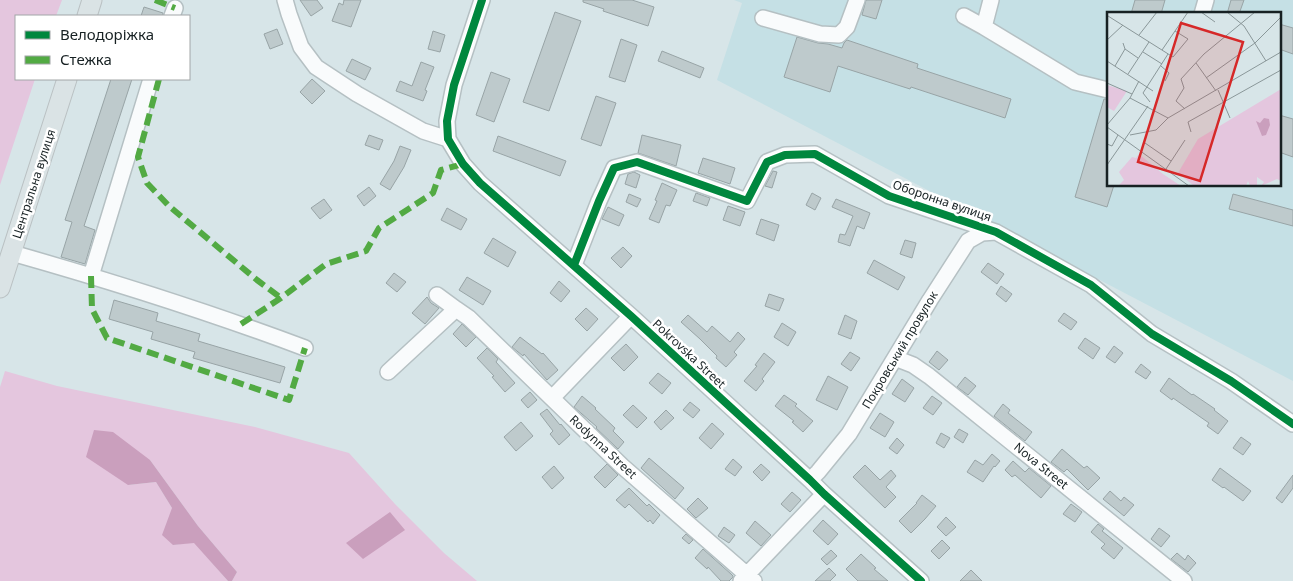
<svg xmlns="http://www.w3.org/2000/svg" width="1293" height="581" viewBox="0 0 1293 581" font-family="'Noto Sans',sans-serif">
	<style>
		.built { fill: #c5e0e5; fill-rule: evenodd }
		.green { fill: #e4c6de }
		.water { fill: #ca9fbd }
		.building { fill: #becacc; stroke: #98a4a6 }
		.lines { fill: none; stroke-linecap: round; stroke-linejoin: round }
		.minor-casing { stroke: #b5c0c3; stroke-width: 18 }
		.major-casing { stroke: #bac1c3; stroke-width: 21 }
		.minor { stroke: #f9fbfc; stroke-width: 15 }
		.major { stroke: #dae3e5; stroke-width: 19 }
		.quiet { stroke: #52aa43; stroke-width: 6; stroke-dasharray: 12 6; stroke-linecap: butt }
		.cycleway-casing { stroke: #fff; stroke-width: 11 }
		.cycleway { stroke: #00873e; stroke-width: 8 }
		.labels { text-anchor: middle; stroke-width: 5; stroke-linejoin: round; paint-order: stroke }
		.street-label { font-size: 12px; fill: #172123; stroke: #fff }
		.inset-road { fill: none; stroke: #8a9799; stroke-width: 1 }
		.view { fill: #d62828; fill-opacity: 0.15; stroke: #d62828; stroke-width: 2.5 }
		.inset-edge { fill: none; stroke: #172123; stroke-width: 2.5 }
	</style>
	<rect width="100%" height="100%" fill="#d7e5e8"/>
	<path class="built" d="M734 0H1293V381L717 80 742 3ZM1108 14H1279V185H1108Z"/>
	<path class="green" d="M0 0H62L56 16H16V79H35L0 185Z
		M5 371 57 386 255 427 349 453 395 504 444 553 477 581H232L237 572 198 526 150 460 128 485 156 482 172 508 173 545 194 542 228 581H0V387Z"/>
	<path class="water" d="M94 430 113 432 150 460 198 526 237 572 232 581H228L194 543 173 545 162 535 172 508 156 482 128 485 86 457Z
		M390 512 405 530 363 559 346 543Z"/>
	<path class="building" d="M300 0H317L323 8 311 16Z
		M344 0H361L351 27 332 21 339 3 343 5Z
		M583 0H632L654 7 648 26 603 11 604 9 583 2Z
		M866 0H882L876 19 862 15Z
		M1135 0H1165L1161 14H1131Z
		M1231 0H1244L1239 14H1227Z
		M144 7 163 13V16H141Z
		M555 12 581 21 549 111 523 102Z
		M1279 24 1293 28V54L1279 49Z
		M277 29 283 44 270 49 264 34Z
		M433 31 445 35 440 52 428 49Z
		M797 37 818 43 828 44 842 48 844 43 847 40 918 64 917 68 1011 99 1005 118 911 87 910 89 838 66 830 92 784 77Z
		M621 39 637 45 625 82 609 77Z
		M662 51 704 68 700 78 658 61Z
		M352 59 371 68 365 80 346 71Z
		M421 62 434 67 425 90 427 91 423 101 396 91 400 81 412 86Z
		M491 72 510 79 494 122 476 115Z
		M111 79H132L84 226 95 230 85 264 61 257 72 222 65 220Z
		M312 79 325 91 312 104 300 92Z
		M596 96 616 103 601 146 581 139Z
		M1104 99H1108V185H1114L1107 207 1075 197Z
		M1279 115 1293 119V157L1279 152Z
		M369 135 383 140 379 150 365 145Z
		M642 135 681 145 676 166 638 153Z
		M498 136 566 161 560 176 493 151Z
		M400 146 411 150 404 167 390 190 380 184 394 161Z
		M703 158 735 168 730 184 698 173Z
		M773 171 777 172 772 188 765 186Z
		M634 172 640 175 636 188 625 184 628 174Z
		M662 183 677 190 670 206 666 205 659 223 649 219 657 201 655 200Z
		M369 187 376 196 364 206 357 196Z
		M696 193 710 198 707 206 693 201Z
		M812 193 821 198 815 210 806 205Z
		M629 194 641 199 637 207 626 202Z
		M1233 194 1293 210V226L1229 209Z
		M324 199 332 210 320 219 311 208Z
		M836 199 870 213 864 229 857 226 850 246 838 242 840 234 845 235 853 216 832 207Z
		M728 206 745 212 740 226 723 220Z
		M608 207 624 215 619 226 602 219Z
		M447 208 467 219 461 230 441 220Z
		M761 219 779 225 774 241 756 234Z
		M493 238 516 252 508 267 484 253Z
		M905 240 916 243 912 258 900 254Z
		M623 247 632 256 621 268 611 258Z
		M874 260 905 277 898 290 867 273Z
		M988 263 1004 274 997 284 981 272Z
		M394 273 406 282 397 292 386 283Z
		M467 277 491 291 483 305 459 290Z
		M559 281 570 291 561 302 550 293Z
		M1001 286 1012 294 1006 302 996 294Z
		M769 294 784 299 779 311 765 306Z
		M427 297 431 303 439 308 425 324 412 313Z
		M114 300 158 313 156 321 200 334 198 341 285 367 280 383 193 358 195 352 151 339 153 332 109 319Z
		M586 308 598 319 587 331 575 319Z
		M1064 313 1077 322 1071 330 1058 321Z
		M688 315 707 332 712 326 730 342 738 332 745 339 734 352 737 355 726 367 716 358 717 356 700 339 681 322Z
		M845 315 857 321 851 339 838 334Z
		M782 323 796 332 788 346 774 337Z
		M462 324 476 337 466 347 453 334Z
		M520 337 542 354 543 353 558 370 547 380 524 354 523 356 512 347Z
		M1085 338 1100 348 1093 359 1078 348Z
		M626 344 638 357 624 371 611 358Z
		M1114 346 1123 353 1115 363 1106 357Z
		M487 348 498 359 496 362 515 383 505 392 492 377 494 376 477 358Z
		M937 351 948 360 939 370 929 362Z
		M850 352 860 358 851 371 841 364Z
		M764 353 775 362 762 379 764 381 756 391 744 381 757 366 755 365Z
		M1141 364 1151 372 1146 379 1135 372Z
		M658 373 671 383 662 394 649 383Z
		M828 376 848 387 837 410 816 400Z
		M965 377 976 386 968 395 957 387Z
		M1169 378 1192 395 1193 394 1215 409 1214 410 1228 421 1218 434 1207 426 1209 423 1173 398 1172 400 1160 391Z
		M902 379 914 388 905 402 892 394Z
		M530 392 537 400 528 408 521 400Z
		M784 395 797 404 795 406 813 421 803 432 792 422 794 421 775 406Z
		M582 396 596 408 595 409 615 428 613 431 624 442 618 449 596 428 597 427 574 407Z
		M932 396 942 403 933 415 923 408Z
		M690 402 700 410 693 418 683 410Z
		M1003 404 1010 410 1008 413 1032 432 1025 441 994 416Z
		M633 405 647 418 637 428 623 415Z
		M547 409 560 425 561 424 570 435 559 445 550 434 553 431 540 414Z
		M666 410 674 418 661 430 654 422Z
		M880 413 894 422 885 437 870 428Z
		M521 422 533 436 516 451 504 437Z
		M712 423 724 434 711 449 699 438Z
		M959 429 968 434 963 443 954 437Z
		M941 433 950 438 944 448 936 443Z
		M1241 437 1251 444 1243 455 1233 448Z
		M897 438 904 445 897 454 889 448Z
		M1062 449 1084 468 1087 466 1100 478 1088 490 1067 469 1064 472 1051 462Z
		M992 454 1000 461 995 467 994 466 983 482 967 472 975 460 983 465Z
		M649 458 684 488 675 499 641 468Z
		M733 459 742 467 735 476 725 469Z
		M1013 461 1025 472 1029 468 1051 486 1041 498 1015 475 1012 477 1005 470Z
		M607 464 618 475 605 488 594 477Z
		M761 464 770 472 762 481 753 472Z
		M865 465 880 480 891 470 896 476 886 487 896 497 885 508 853 477Z
		M554 466 564 478 552 489 542 477Z
		M1220 468 1251 491 1243 501 1224 487 1223 488 1212 480Z
		M1293 475V488L1282 503 1276 498Z
		M629 488 647 506 649 504 660 515 653 524 650 520 648 522 629 504 625 508 616 500Z
		M1110 491 1121 501 1124 497 1134 505 1124 516 1103 499Z
		M792 492 801 500 790 512 781 504Z
		M922 495 936 506 925 519 911 533 899 521 917 503H916Z
		M698 498 708 508 696 518 687 509Z
		M1071 504 1082 512 1075 522 1063 514Z
		M946 517 956 527 946 536 937 527Z
		M823 520 838 534 828 545 813 531Z
		M755 521 771 535 761 546 746 533Z
		M1098 524 1104 529 1102 531 1123 548 1114 559 1101 548 1105 544 1091 532Z
		M724 527 735 535 729 543 718 536Z
		M1159 528 1170 536 1161 547 1151 539Z
		M686 534 693 540 689 544 682 538Z
		M942 540 950 548 939 559 931 551Z
		M703 549 731 574 733 576V577L729 581H721L708 567 707 569 695 558Z
		M831 550 837 556 827 565 821 559Z
		M1177 553 1185 560 1188 555 1196 563 1188 572 1171 559Z
		M861 554 876 568 874 569 888 581H858L846 569Z
		M829 568 836 575 830 581H815Z
		M971 570 982 581H960Z"/>
	<g class="lines">
		<g class="minor-casing">
			<path id="minor" d="M285 0 289 14 301 47 316 67 357 94 423 131 448 139
				M482 0 454 85 447 121 448 139 463 164 480 183 631 316 810 480 824 494 921 581
				M1202 14 1206 0
				M172 16 175 8
				M964 16 984 27 1075 82 1108 90
				M763 18 820 34 839 35 847 27 857 0
				M984 27 991 0
				M12 253C111 281 209 312 305 348
				M574 265 599 201 614 168 637 162 747 201 767 162 785 155 815 154 889 196 996 232 1091 285 1152 334 1231 381 1293 424
				M91 276 151 79
				M437 295 456 309
				M895 358 913 365 929 376 1184 581
				M388 372 456 309 469 318 622 466 754 581
				M552 398 631 316
				M810 480 818 472 849 434 930 300 968 241 982 233 996 232
				M741 581 824 494"/>
		</g>
		<g class="major-casing">
			<path id="major" d="M87 16 92 0
				M0 288 67 79"/>
		</g>
		<use href="#minor" class="minor"/>
		<use href="#major" class="major"/>
		<path class="quiet" d="M155 0 175 8
			M159 79 138 157 147 183 169 206 257 280 281 298
			M91 276 92 309 107 338 289 400 305 348
			M241 324 281 298 326 264 366 251 379 228 433 193 441 170 463 164"/>
		<g class="cycleway-casing">
			<path id="cycleway" d="M482 0 454 85 447 121 448 139 463 164 480 183 631 316 810 480 824 494 921 581
				M574 265 599 201 614 168 637 162 747 201 767 162 785 155 815 154 889 196 996 232 1091 285 1152 334 1231 381 1293 424"/>
		</g>
		<use href="#cycleway" class="cycleway"/>
	</g>
	<g class="labels">
		<g class="street-label">
			<text transform="translate(34 184) rotate(-72)" y="4">Центральна вулиця</text>
			<text transform="translate(942 201) rotate(19)" y="4">Оборонна вулиця</text>
			<text transform="translate(900 350) rotate(-59)" y="4">Покровський провулок</text>
			<text transform="translate(689 354) rotate(43)" y="4">Pokrovska Street</text>
			<text transform="translate(603 447) rotate(43)" y="4">Rodynna Street</text>
			<text transform="translate(1041 466) rotate(39)" y="4">Nova Street</text>
		</g>
	</g>
	<g transform="translate(1107 12)">
		<rect width="174" height="174" fill="#d7e5e8"/>
		<path d="M0 73 20 79 7 99 0 95ZM174 77V169L170 167 154 174 157 170 150 165V174H143L141 169 139 174H87L71 161 91 127ZM32 142 56 162 74 174H11L17 168 12 160 25 145 29 146Z" fill="#e4c6de"/>
		<path d="M157 106 162 107 163 113 159 123 155 124 149 109 153 111Z" fill="#ca9fbd"/>
		<path class="inset-road" d="M94 0 108 10M120 0 137 14 159 49M1 4 66 45M32 23 50 0M0 28 16 13M16 31 18 37 31 46M55 38 81 0M36 40 55 52M66 45 81 27 68 19M0 49 46 79M89 51 109 79M8 54 18 37M54 54 62 61 58 69M21 62 42 30M99 66 148 31 174 5M0 71 25 82M111 78 123 106M23 86 61 106M43 90 36 81 61 42M78 97 69 89 77 76 74 67 97 42 148 0M0 113 23 86 32 69M0 115 82 174M84 120 81 110 174 58M23 123 49 118 61 106 174 40M38 131 64 149M0 132 5 134 11 123M0 153 41 94M59 157 78 128"/>
		<path class="view" d="M74 11 136 30 93 169 31 150Z"/>
		<rect width="174" height="174" class="inset-edge"/>
	</g>
	<rect x="15" y="15" width="175" height="65" fill="#ffffff" stroke="#a2a6a7"/>
	<rect x="25" y="31" width="25" height="8" fill="#00873e" stroke="#a2a6a7"/>
	<text x="60" y="40" font-size="15" fill="#172123">Велодоріжка</text>
	<rect x="25" y="56" width="25" height="8" fill="#52aa43" stroke="#a2a6a7"/>
	<text x="60" y="65" font-size="15" fill="#172123">Стежка</text>
</svg>
